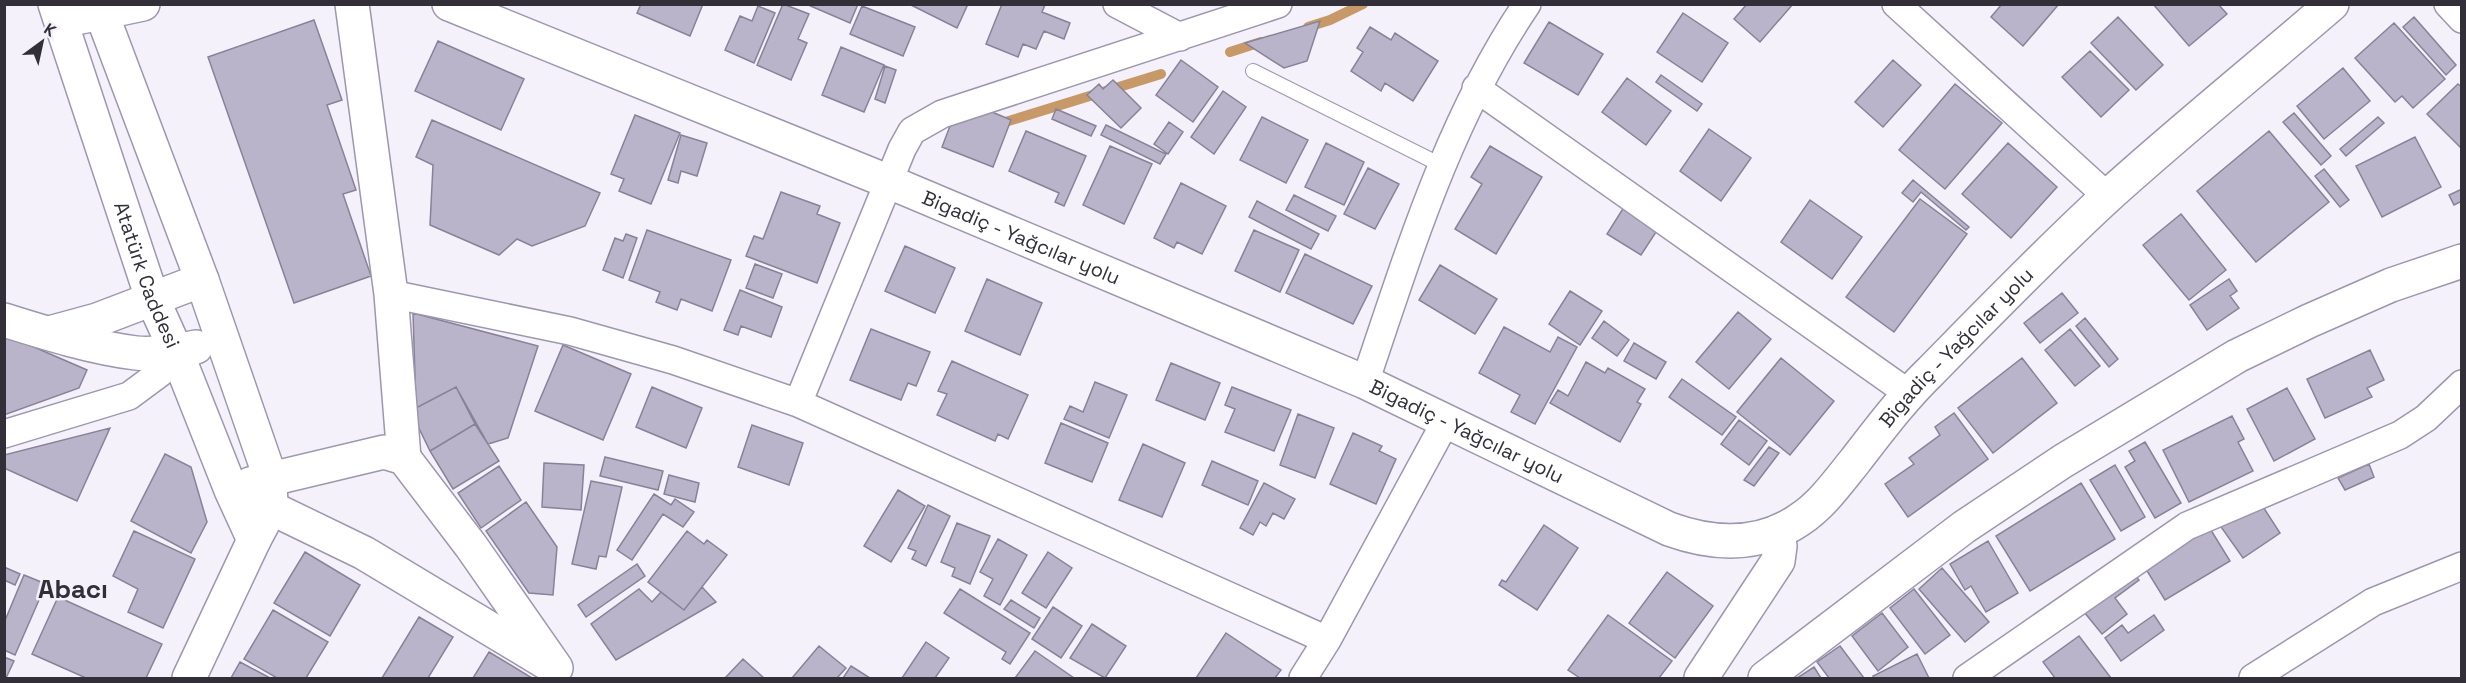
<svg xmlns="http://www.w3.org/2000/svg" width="2466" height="683" viewBox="0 0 2466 683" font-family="'Space Grotesk',sans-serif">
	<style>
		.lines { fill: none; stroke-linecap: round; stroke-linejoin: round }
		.stream { stroke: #c79968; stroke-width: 10 }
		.building { fill: #bab4cb; stroke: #888298; stroke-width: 1.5 }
		.lane-casing { stroke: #9d97ae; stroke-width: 16 }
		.street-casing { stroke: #9d97ae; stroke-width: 30 }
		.secondary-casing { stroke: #9d97ae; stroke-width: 36 }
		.lane { stroke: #fff; stroke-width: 14 }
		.street { stroke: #fff; stroke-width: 27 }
		.secondary { stroke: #fff; stroke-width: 33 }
		.labels { text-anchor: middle; stroke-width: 5; stroke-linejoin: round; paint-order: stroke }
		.street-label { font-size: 20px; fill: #322f38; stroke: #f4f1fb }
		.district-label { font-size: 26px; font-weight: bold; fill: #322f38; stroke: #f4f1fb }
	</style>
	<rect width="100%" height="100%" fill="#f4f1fb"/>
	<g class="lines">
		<path class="stream" d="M1308 27 1330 20 1363 4
			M1230 52 1261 42
			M999 124 1161 74"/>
	</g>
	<path class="building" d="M641 4H703L690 36 637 13Z
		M783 4 809 14 798 39 807 43 791 80 757 65Z
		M806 4H858L850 23Z
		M909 4H968L957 28Z
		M1002 4H1043L1045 5 1042 12 1070 23 1064 39 1044 31 1036 49 1023 44 1018 57 986 44Z
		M1747 4H1793L1760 42 1734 19Z
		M2002 4H2059L2023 46 1991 17Z
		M2153 4H2218L2227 14 2189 46Z
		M758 6 775 13 754 63 725 50 740 16 752 21Z
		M862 6 915 27 903 56 850 34Z
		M1683 13 1728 43 1702 82 1657 52Z
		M2118 17 2163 65 2136 90 2091 43Z
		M2414 17 2456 65 2446 75 2403 27Z
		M314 20 342 100 327 105 356 190 343 194 371 276 294 303 208 57Z
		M1320 21 1307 61 1284 68 1245 43Z
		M1549 22 1603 54 1578 95 1524 63Z
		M2394 23 2445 79 2413 108 2402 96 2395 102 2355 58Z
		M1370 27 1391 40 1395 33 1438 61 1413 101 1385 83 1381 91 1351 71 1363 52 1357 48Z
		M438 41 524 79 501 130 415 91Z
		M841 47 884 65 864 112 822 95Z
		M2090 51 2129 90 2101 117 2062 77Z
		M1181 60 1218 87 1193 122 1156 95Z
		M1893 60 1921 85 1883 127 1855 102Z
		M885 66 896 70 885 103 875 99Z
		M2343 68 2370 101 2324 139 2297 106Z
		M1661 75 1702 104 1697 111 1656 82Z
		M1627 78 1671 111 1646 145 1602 112Z
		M1113 80 1141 108 1121 128 1087 95 1099 84 1103 89Z
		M1955 84 2002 123 1945 189 1899 150Z
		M2458 84 2462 87V149L2427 114Z
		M1223 91 1246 107 1214 154 1191 137Z
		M1056 109 1096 126 1091 136 1052 119Z
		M992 112 1011 120 993 167 942 147 950 126Z
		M2294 113 2331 156 2321 165 2283 122Z
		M635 115 680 133 651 204 619 191 624 179 611 174Z
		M1262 117 1308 140 1286 183 1240 160Z
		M2378 117 2384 123 2346 156 2340 149Z
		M432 120 600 193 585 226 532 246 517 239 499 255 430 225 433 165 416 157Z
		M1169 122 1183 132 1168 154 1154 144Z
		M1106 125 1166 154 1160 164 1101 135Z
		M1709 129 1751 158 1721 201 1680 171Z
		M1026 131 1086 156 1064 206 1055 202 1059 193 1009 171Z
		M2269 131 2329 202 2256 262 2197 191Z
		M681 135 707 143 697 176 681 171 678 183 668 180Z
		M2415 137 2441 187 2382 217 2356 166Z
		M1326 143 1364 162 1344 205 1305 187Z
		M2008 143 2057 187 2011 238 1962 194Z
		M1110 146 1152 164 1124 224 1083 205Z
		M1490 146 1542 177 1496 254 1455 229 1482 184 1471 177Z
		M1368 168 1399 184 1375 229 1344 214Z
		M2324 169 2349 200 2340 207 2315 176Z
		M1913 180 1969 227 1966 230 1921 192 1913 202 1902 193Z
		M1181 183 1226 206 1202 254 1177 242 1174 248 1154 238Z
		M2462 189V201L2454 205 2449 195Z
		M781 192 820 206 817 214 840 223 817 283 746 256 754 236 763 239Z
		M1294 195 1336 216 1328 231 1286 210Z
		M1920 199 1967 234 1894 332 1846 297Z
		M1810 200 1862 237 1832 279 1781 242Z
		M1257 201 1319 234 1311 249 1249 217Z
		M1624 207 1658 229 1641 255 1607 234Z
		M2181 214 2226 270 2189 300 2143 245Z
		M647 230 731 260 712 311 681 299 677 310 656 302 660 292 629 280Z
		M1254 230 1299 250 1280 292 1235 271Z
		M626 234 637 238 623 278 603 270 615 238 623 241Z
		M905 246 955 268 935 313 885 291Z
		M1305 254 1372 286 1353 324 1286 293Z
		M755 264 782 274 773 298 746 288Z
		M1440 265 1497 299 1475 334 1419 300Z
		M987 279 1042 303 1020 355 965 331Z
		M2229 279 2237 291 2230 296 2239 308 2207 330 2190 305Z
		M740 290 782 307 771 337 741 326 738 335 724 330Z
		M1570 291 1602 311 1580 345 1549 324Z
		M2062 293 2078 313 2040 343 2024 323Z
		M1738 312 1771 339 1729 389 1696 362Z
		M413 313 538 346 508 438 488 444 456 387 416 408Z
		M2085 318 2118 359 2109 367 2076 326Z
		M1604 321 1629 340 1617 356 1592 338Z
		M1504 327 1550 352 1558 337 1577 347 1535 424 1511 412 1520 395 1479 373Z
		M871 329 930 352 916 386 908 383 901 400 850 380Z
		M2070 329 2100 366 2075 386 2045 350Z
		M4 334 87 370 79 388 4 415Z
		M1634 343 1666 362 1656 379 1624 361Z
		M563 345 631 374 603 440 535 411Z
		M2370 350 2384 380 2367 388 2372 397 2325 418 2307 379Z
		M1781 358 1834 401 1790 455 1737 412Z
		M2022 358 2057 403 1993 453 1958 408Z
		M952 361 1028 395 1008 439 998 434 995 441 937 415 947 394 938 391Z
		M1586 362 1605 373 1608 368 1645 389 1637 402 1641 404 1620 442 1550 403 1558 390 1568 396Z
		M1171 363 1220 383 1205 420 1156 400Z
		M1682 379 1736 417 1722 435 1669 397Z
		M1095 382 1127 395 1109 438 1064 419 1070 406 1083 412Z
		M456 387 475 424 430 451 415 420 416 408Z
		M652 387 702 408 686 448 636 427Z
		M1232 387 1291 410 1274 451 1225 432 1235 409 1225 405Z
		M2287 388 2315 439 2274 461 2247 409Z
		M1954 413 1988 459 1908 517 1885 484 1914 464 1909 458 1940 435 1935 427Z
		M1298 414 1334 428 1315 478 1280 465Z
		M2232 416 2244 439 2238 442 2253 471 2189 502 2163 450Z
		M1739 420 1767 441 1749 465 1721 444Z
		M1061 423 1108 443 1092 482 1045 463Z
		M475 424 499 461 453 489 430 451Z
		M752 425 803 443 789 485 738 467Z
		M110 428 77 501 4 468V455Z
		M1353 433 1382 446 1379 451 1396 459 1376 504 1330 484Z
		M2145 442 2181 503 2155 518 2125 467 2135 461 2129 451Z
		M1143 444 1185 463 1162 517 1119 500Z
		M1769 447 1779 453 1754 486 1744 480Z
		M165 454 191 467 207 522 191 553 131 521Z
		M605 457 663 471 658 490 600 476Z
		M1212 461 1258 481 1248 505 1202 485Z
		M544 463 584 465 581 510 542 507Z
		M2369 464 2374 477 2345 490 2338 478Z
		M2115 465 2145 517 2121 531 2090 480Z
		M499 466 521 500 481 528 458 493Z
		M669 475 699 483 695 502 664 494Z
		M591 481 622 487 606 557 599 556 596 569 572 564Z
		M1264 483 1295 499 1284 519 1273 513 1266 526 1260 522 1253 535 1240 528Z
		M2081 483 2115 539 2030 591 1996 536Z
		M898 490 925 506 891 562 864 546Z
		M654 494 671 505 675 499 694 512 683 527 663 514 632 560 617 550Z
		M2258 499 2280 533 2243 558 2219 524Z
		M526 502 557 547 553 595 529 593 486 531Z
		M928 505 950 516 926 566 912 559 916 551 908 548Z
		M957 523 990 536 970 584 952 576 955 568 941 562Z
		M1544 525 1578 548 1537 610 1499 585 1502 580 1506 582Z
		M2209 527 2230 561 2165 600 2144 566Z
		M134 531 195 559 163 628 128 612 138 589 113 576Z
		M687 531 704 544 707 540 727 555 684 610 648 582Z
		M998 539 1027 555 1000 605 984 596 993 579 980 572Z
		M1988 541 2018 593 1986 612 1971 586 1965 590 1950 564Z
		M305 552 360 585 330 636 274 603Z
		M1048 552 1072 568 1046 608 1022 593Z
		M637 564 645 576 586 617 578 605Z
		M4 567 20 574 15 585 4 580Z
		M1942 568 1989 622 1965 642 1919 589Z
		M2129 568 2139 580 2115 598 2127 614 2102 634 2080 607Z
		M1667 572 1713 606 1675 658 1629 623Z
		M24 575 46 584 15 655 4 650V623Z
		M702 587 716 602 616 660 591 624 639 589 652 602 661 592 684 610Z
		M960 589 1030 633 1010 664 1002 659 1006 652 944 613Z
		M1914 589 1950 635 1925 654 1890 608Z
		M58 597 162 644 146 678H86L32 654Z
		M1011 600 1040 618 1034 628 1004 609Z
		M1053 607 1082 626 1061 658 1032 639Z
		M273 610 328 642 306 678H277L244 659Z
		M1882 613 1908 647 1878 671 1852 636Z
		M1608 615 1672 661 1659 678H1580L1568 670Z
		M2154 615 2164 630 2121 661 2105 638 2122 625 2128 633Z
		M419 617 453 637 428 678H382Z
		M1092 624 1126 646 1105 678 1070 658Z
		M1226 633 1281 670 1275 678H1196Z
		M2079 636 2111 678H2055L2043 662Z
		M926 642 949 658 935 678H902Z
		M819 646 846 668 837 678H792Z
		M1840 646 1864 678H1829L1817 662Z
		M1035 651 1074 678H1015Z
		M489 652 532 678H473Z
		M1917 654 1929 678H1874L1873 676Z
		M4 657 14 661 6 678H4Z
		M743 659 764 678H725Z
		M240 662 270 678H231Z
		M851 666 870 678H843Z
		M1814 667 1821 678H1797Z"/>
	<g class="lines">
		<g class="lane-casing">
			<path id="lane" d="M1253 71 1441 165"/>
		</g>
		<g class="street-casing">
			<path id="street" d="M1117 4 1180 37
				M1896 4 2108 197
				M2448 4 2462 19
				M1476 88 1908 393
				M391 294 570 331 673 360 798 403 1327 640
				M1365 382C1409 252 1449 119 1527 4
				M798 403 902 149 912 131 942 114 1278 4
				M4 434 129 396 160 373 176 351
				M1303 678 1327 640 1446 421
				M1967 678 2187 526 2400 435 2426 418 2462 384
				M2253 678 2373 602 2462 566"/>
		</g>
		<g class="secondary-casing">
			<g id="secondary">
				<path id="s1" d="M55 4 152 298 176 351 231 490 254 540"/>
				<path d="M98 4 202 280 270 477 271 508 254 540 189 678"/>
				<path d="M352 4 391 294 404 458"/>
				<path id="s2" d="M449 4 887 181 1365 382 1669 529C1713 545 1759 547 1799 520 1822 505 1838 482 1855 461 1879 430 1902 399 1931 371 1989 312 2047 252 2108 196 2181 130 2258 68 2332 4"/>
				<path d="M81 17 143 4"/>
				<path d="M4 320C45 333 94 348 136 353 155 355 177 351 196 347"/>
				<path d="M53 332 97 320 202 280"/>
				<path d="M250 484 384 452 404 458 471 546 556 668"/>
				<path d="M250 511 271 508 364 553 547 663"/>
				<path d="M1701 678 1778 561 1780 546 1777 532"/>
				<path d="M1765 678 1964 527 2063 461 2237 356 2309 321 2391 285 2462 261"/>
			</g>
		</g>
		<use href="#lane" class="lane"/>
		<use href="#street" class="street"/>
		<use href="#secondary" class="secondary"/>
	</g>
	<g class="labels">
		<g class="street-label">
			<text dy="7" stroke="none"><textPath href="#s2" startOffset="618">Bigadiç - Yağcılar yolu</textPath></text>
			<text dy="7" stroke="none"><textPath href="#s1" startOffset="286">Atatürk Caddesi</textPath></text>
			<text dy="7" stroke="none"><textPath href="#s2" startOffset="1698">Bigadiç - Yağcılar yolu</textPath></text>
			<text dy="7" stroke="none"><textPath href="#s2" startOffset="1104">Bigadiç - Yağcılar yolu</textPath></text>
		</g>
		<g class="district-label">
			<text x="73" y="598">Abacı</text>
		</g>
	</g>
	<rect width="2466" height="683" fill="none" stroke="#322f38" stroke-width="12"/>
	<g transform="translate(42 42) rotate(33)" stroke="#f4f1fb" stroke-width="4.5" paint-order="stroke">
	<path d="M0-4.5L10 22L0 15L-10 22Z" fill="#322f38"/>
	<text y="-9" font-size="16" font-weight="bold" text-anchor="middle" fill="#322f38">K</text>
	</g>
</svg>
